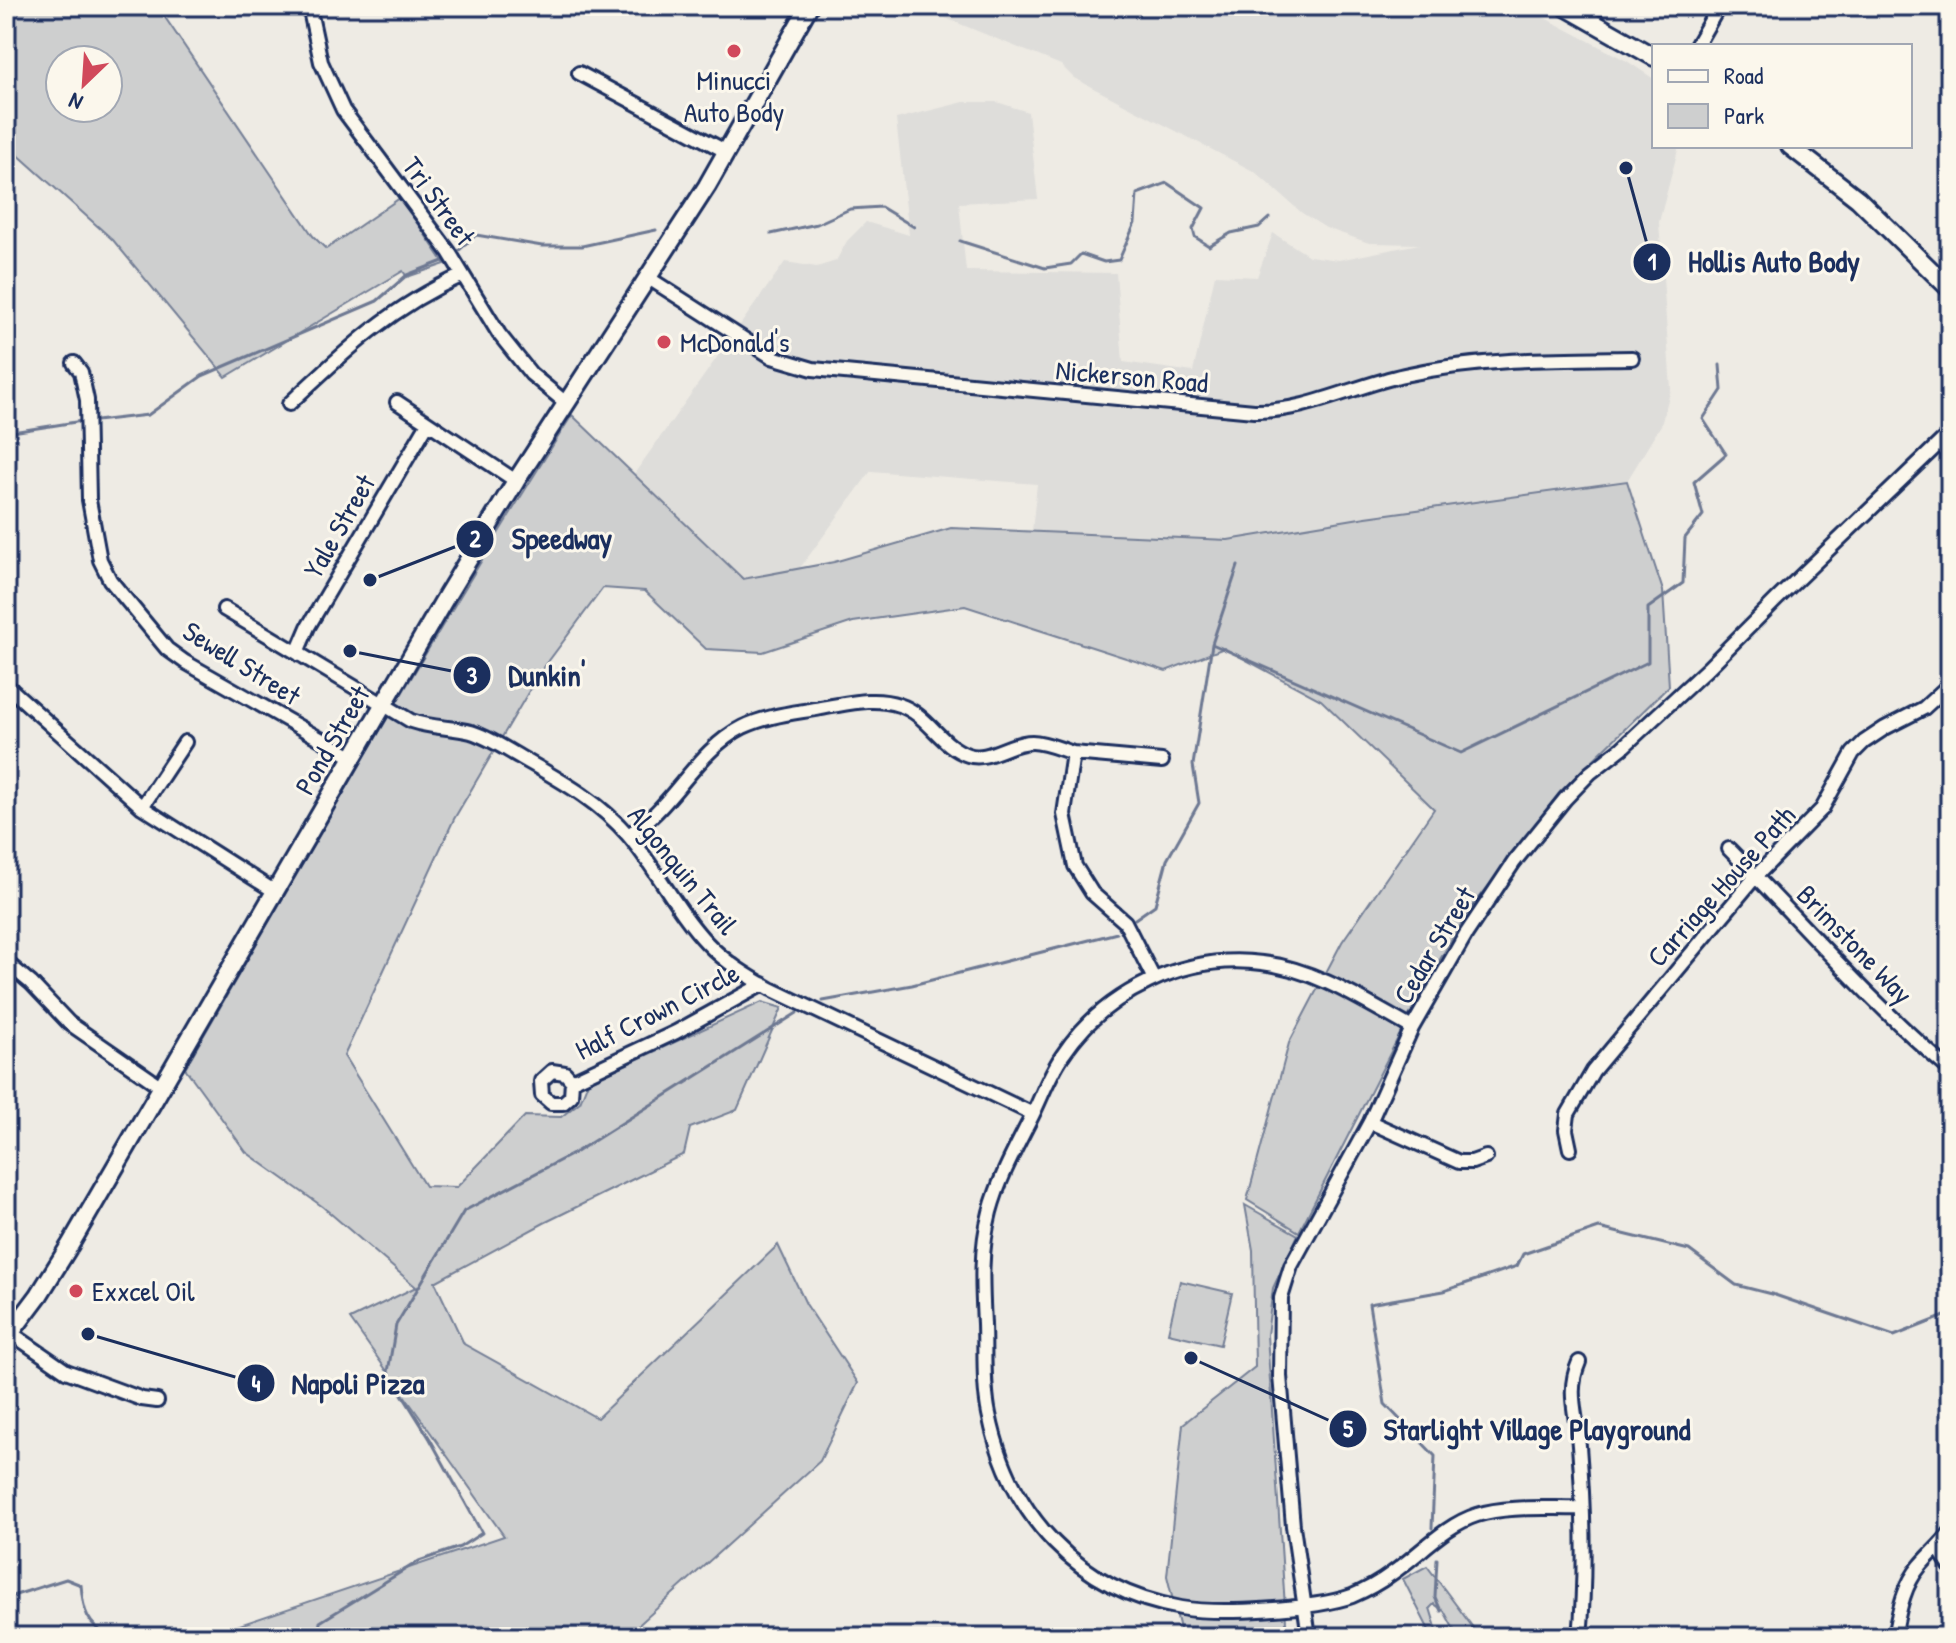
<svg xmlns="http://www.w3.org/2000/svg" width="1956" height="1643" viewBox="0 0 1956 1643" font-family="'Patrick Hand',sans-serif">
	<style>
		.built { fill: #deddda }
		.green { fill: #cecfcf; stroke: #747f96; stroke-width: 2; fill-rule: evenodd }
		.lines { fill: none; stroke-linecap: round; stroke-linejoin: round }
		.stream { stroke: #6d7892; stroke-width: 3 }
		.minor-casing { stroke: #1b2f5e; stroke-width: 18 }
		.major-casing { stroke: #1b2f5e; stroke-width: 22 }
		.minor { stroke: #fbf7ec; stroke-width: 12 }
		.major { stroke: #fbf7ec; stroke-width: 16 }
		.poi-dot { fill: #d1495b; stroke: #fbf7ec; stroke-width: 3 }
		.labels { text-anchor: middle; stroke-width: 6; stroke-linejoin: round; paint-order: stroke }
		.poi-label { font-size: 28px; fill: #1b2f5e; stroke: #fbf7ec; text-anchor: start }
		.street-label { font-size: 28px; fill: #1b2f5e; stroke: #fbf7ec }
		.leader { fill: none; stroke: #1b2f5e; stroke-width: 3 }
		.callout-dot { fill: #1b2f5e; stroke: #fbf7ec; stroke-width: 3 }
		.mark-label { font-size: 24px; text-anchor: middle; font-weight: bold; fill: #fff }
		.callout-label { font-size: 30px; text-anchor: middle; font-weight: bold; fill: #1b2f5e; stroke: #fbf7ec; stroke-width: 6; stroke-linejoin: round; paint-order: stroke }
	</style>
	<rect width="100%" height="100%" fill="#eeebe4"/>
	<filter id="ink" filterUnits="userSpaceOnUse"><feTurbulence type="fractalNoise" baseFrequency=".0125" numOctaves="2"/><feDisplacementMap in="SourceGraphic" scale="16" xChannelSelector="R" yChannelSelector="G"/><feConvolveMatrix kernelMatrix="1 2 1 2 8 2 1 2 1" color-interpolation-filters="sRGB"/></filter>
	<g filter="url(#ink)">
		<path class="built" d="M916 6H1522L1627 61 1654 79V146H1679L1659 222 1671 389 1661 425 1627 481 1228 540 1032 531 1037 484 871 471 800 568 743 579 634 474 785 262 817 267 836 261 847 241 866 222 909 235 896 119 964 102H997L1028 112 1038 199 959 203 966 271 1116 273 1123 362 1193 372 1215 275 1257 277 1273 233 1309 256 1339 260 1419 244 1369 243 1326 228 1302 213 1255 172 1074 78 1061 65Z"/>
		<path class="green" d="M6 6 162 13 313 236 326 249 400 198 445 264 407 277 403 271 226 377 113 240 6 144ZM108 60V108H60V60Z
			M572 415 743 579 834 562 951 528 1228 540 1366 517 1627 481 1663 591 1669 686 1560 792 1467 914 1426 983 1299 1232 1247 1200 1289 1043 1342 942 1434 809 1321 700 1224 648 1166 671 965 606 853 622 763 652 706 649 645 591 603 588 539 674 454 819 344 1056 425 1186 457 1187 525 1116 561 1117 580 1102 588 1082 762 1002 782 1008 737 1110 690 1128 684 1154 544 1223 435 1282 464 1344 597 1418 778 1245 806 1304 858 1383 820 1461 633 1630 631 1637H204L504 1536 350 1319 416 1287 323 1207 246 1152 185 1068C311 849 436 629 572 415Z
			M1245 1205 1298 1235 1273 1288 1267 1335 1287 1637H1182L1167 1576 1183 1424 1255 1367 1253 1250Z
			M1180 1281 1232 1293 1220 1345 1168 1333Z
			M1427 1566 1480 1637H1458L1444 1611 1434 1604 1430 1608 1439 1637H1430L1431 1634 1403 1579Z"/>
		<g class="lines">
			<path class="stream" d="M771 234 817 224 850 209 881 207 914 227
				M960 241 1045 268 1071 264 1081 254 1104 262 1119 260 1135 223 1137 194 1167 183 1204 208 1193 229 1195 237 1209 246 1231 233 1259 227 1269 218
				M454 255 476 235 542 246H582L656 230
				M96 421 148 415 202 376 377 301 407 275 448 259
				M6 433 82 421
				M1212 644 1461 753 1648 662V608L1683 583 1685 538 1703 515 1694 482 1726 454 1703 419 1722 390 1720 365
				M1135 919 1155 905 1167 860 1199 803 1193 765 1212 644 1238 566
				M823 1001 912 985 1117 933
				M1432 1528 1435 1456 1385 1404 1369 1304 1444 1291 1517 1266 1523 1254 1599 1228 1689 1250 1736 1285 1775 1295 1894 1336 1950 1314
				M1437 1559 1435 1597 1441 1611
				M6 1598 66 1579 81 1585C83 1610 87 1626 111 1637
				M120 1637 132 1629 142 1637
				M318 1637 320 1622 419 1561 460 1547 482 1533 430 1439 388 1372 396 1325 464 1211 576 1152 797 1013"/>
			<g class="minor-casing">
				<path id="minor" d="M309 6 321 62 343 110 449 252 499 334 531 374 566 403
					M1696 46 1719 6
					M579 73 727 152
					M647 277 772 357 813 369 1254 411C1306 412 1354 386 1404 375 1479 358 1556 359 1632 358
					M74 363 81 372 87 400 89 500 100 560 110 580 167 649 185 662 352 757
					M397 402 516 481
					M289 404C344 352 392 306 463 275
					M224 609 411 721C432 728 450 727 471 732 488 737 504 748 520 757 558 779 598 800 628 835 657 869 676 910 707 943 726 963 748 976 771 989L1033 1114
					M300 655 299 648 308 627 428 423
					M6 685 142 807 274 891
					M142 807 185 742
					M628 835C674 807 695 751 743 727 768 715 795 713 821 708 847 704 873 696 899 705 928 714 940 746 968 755 988 762 1009 742 1032 742 1045 742 1060 749 1073 753
					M1729 849C1802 923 1871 1003 1950 1070
					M6 962 31 983 69 1023 160 1086
					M1154 979 1125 922 1092 893 1075 866 1064 814 1073 753 1162 761
					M1412 1028C1365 1002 1316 969 1262 963 1185 953 1104 992 1062 1056 1049 1075 1042 1096 1032 1116 1016 1148 999 1178 990 1212 980 1250 982 1286 984 1324 985 1354 983 1385 989 1414 1009 1515 1078 1590 1181 1608 1220 1615 1315 1609 1352 1596 1366 1590 1379 1583 1391 1574 1419 1555 1445 1525 1477 1515 1507 1505 1551 1509 1582 1508
					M572 1081 571 1096 563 1103H551L542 1095 541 1081 552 1071 565 1073 572 1081 676 1032 763 984
					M1370 1122 1459 1162H1472L1486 1157
					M1570 1149 1566 1130 1568 1114 1593 1071 1756 876 1822 809 1853 753 1864 742 1885 728 1924 708 1950 684
					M11 1333 66 1371 142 1399 157 1401
					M1579 1362C1566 1392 1577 1414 1579 1446 1584 1509 1586 1574 1580 1637
					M1938 1548 1950 1566
					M1309 1637 1293 1526 1280 1376 1281 1298 1291 1266 1370 1122 1412 1028 1466 934 1514 862 1565 799 1590 773 1622 748 1708 668 1777 599 1950 433
					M1894 1637C1899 1612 1903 1586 1920 1566 1929 1555 1941 1545 1950 1533"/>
			</g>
			<g class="major-casing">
				<path id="major" d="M1564 6 1654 57
					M1790 146 1858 199 1950 289
					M6 1339 39 1295 70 1245 447 595 516 481 707 186 809 6"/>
			</g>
			<use href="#minor" class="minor"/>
			<use href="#major" class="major"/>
		</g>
	</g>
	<g class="poi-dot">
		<circle cx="734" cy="51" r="8"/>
		<circle cx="664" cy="342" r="8"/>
		<circle cx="76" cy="1291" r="8"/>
	</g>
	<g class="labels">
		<g class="poi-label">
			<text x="734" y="90" text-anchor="middle">Minucci<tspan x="734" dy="32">Auto Body</tspan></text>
			<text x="680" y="352">McDonald's</text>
			<text x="92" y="1301">Exxcel Oil</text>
		</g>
		<g class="street-label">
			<text transform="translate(439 201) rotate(54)" y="10">Tri Street</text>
			<text transform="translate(1132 376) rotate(5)" y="10">Nickerson Road</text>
			<text transform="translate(339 526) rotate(-60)" y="10">Yale Street</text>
			<text transform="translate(242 663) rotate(32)" y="10">Sewell Street</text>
			<text transform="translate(332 740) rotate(-60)" y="10">Pond Street</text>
			<text transform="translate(683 870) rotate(51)" y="10">Algonquin Trail</text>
			<text transform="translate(1721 886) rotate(-48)" y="10">Carriage House Path</text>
			<text transform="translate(1855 944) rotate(46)" y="10">Brimstone Way</text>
			<text transform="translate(1434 945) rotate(-59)" y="10">Cedar Street</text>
			<text transform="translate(657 1011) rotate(-27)" y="10">Half Crown Circle</text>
		</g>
	</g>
	<path class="leader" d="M1626 168L1652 262M370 580L475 539M350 651L472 675M88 1334L256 1383M1191 1358L1348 1429"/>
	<g class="callout-dot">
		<circle cx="1626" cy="168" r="8"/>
		<circle cx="370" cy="580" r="8"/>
		<circle cx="350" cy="651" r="8"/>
		<circle cx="88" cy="1334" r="8"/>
		<circle cx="1191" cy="1358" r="8"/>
		<circle cx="1652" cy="262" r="20"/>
		<circle cx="475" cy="539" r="20"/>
		<circle cx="472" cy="675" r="20"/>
		<circle cx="256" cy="1383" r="20"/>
		<circle cx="1348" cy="1429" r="20"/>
	</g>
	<g class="mark-label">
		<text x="1652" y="270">1</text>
		<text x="475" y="547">2</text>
		<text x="472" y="684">3</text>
		<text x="256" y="1392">4</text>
		<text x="1348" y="1437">5</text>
	</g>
	<g class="callout-label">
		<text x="1774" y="272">Hollis Auto Body</text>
		<text x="562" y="549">Speedway</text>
		<text x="547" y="686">Dunkin'</text>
		<text x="358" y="1394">Napoli Pizza</text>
		<text x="1537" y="1440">Starlight Village Playground</text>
	</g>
	<rect width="1956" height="1643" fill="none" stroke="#fbf7ec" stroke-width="32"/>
	<rect x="16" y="16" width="1924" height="1611" fill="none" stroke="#1b2f5e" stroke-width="3" filter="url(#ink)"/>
	<rect x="1652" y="44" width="260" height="104" fill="#fbf7ec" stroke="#a1a7b3" stroke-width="2"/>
	<rect x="1668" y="70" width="40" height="12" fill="#fbf7ec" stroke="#a1a7b3" stroke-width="2"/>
	<text x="1724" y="84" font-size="24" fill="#1b2f5e">Road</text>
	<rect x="1668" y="104" width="40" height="24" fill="#cecfcf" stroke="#a1a7b3" stroke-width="2"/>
	<text x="1724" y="124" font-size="24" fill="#1b2f5e">Park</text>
	<g transform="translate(84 84) rotate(205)"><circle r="38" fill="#fbf7ec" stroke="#a1a7b3" stroke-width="2"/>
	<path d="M0-6L14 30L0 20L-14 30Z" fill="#d1495b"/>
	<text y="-12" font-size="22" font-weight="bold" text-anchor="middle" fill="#1b2f5e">N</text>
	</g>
</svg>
